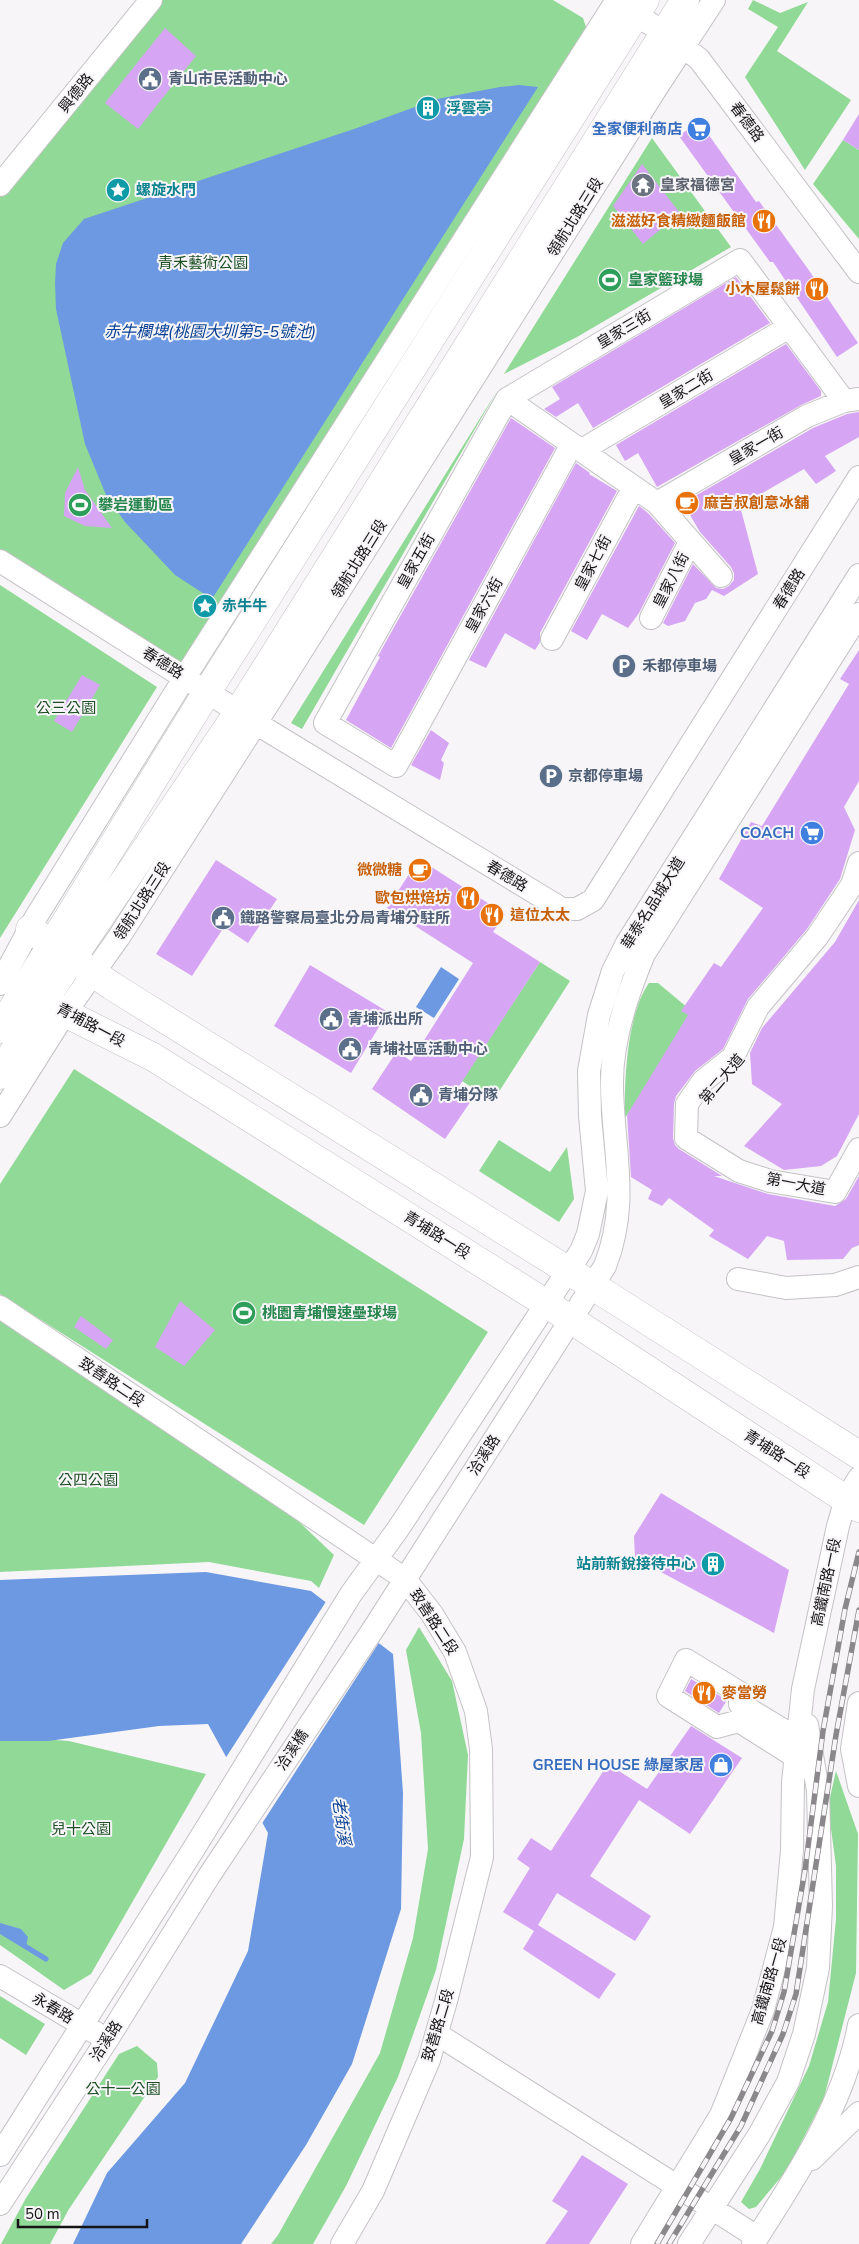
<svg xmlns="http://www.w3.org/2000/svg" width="859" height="2244" viewBox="0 0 859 2244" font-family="'Nunito Sans','Noto Sans TC',sans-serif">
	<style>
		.green { fill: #91d996 }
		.water { fill: #6c99e2 }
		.pier { fill: #f7f5f8 }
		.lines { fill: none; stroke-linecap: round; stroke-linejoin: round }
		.stream { stroke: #6c99e2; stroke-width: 5 }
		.building { fill: #d6a5f3 }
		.minor-casing { stroke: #c4c2c5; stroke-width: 24 }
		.major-casing { stroke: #c4c2c5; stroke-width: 29 }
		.minor { stroke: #fff; stroke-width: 22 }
		.major { stroke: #fff; stroke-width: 28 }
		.rail-casing { stroke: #8a888a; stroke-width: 5.5 }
		.rail { stroke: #f7f5f8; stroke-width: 4; stroke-dasharray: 11; stroke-linecap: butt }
		.labels { text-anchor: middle; stroke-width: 4; stroke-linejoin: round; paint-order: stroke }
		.service-label { font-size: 15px; font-weight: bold; fill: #4e5e75; stroke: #f7f5f8; text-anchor: start }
		.street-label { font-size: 15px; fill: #151415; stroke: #f7f5f8 }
		.culture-label { font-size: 15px; font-weight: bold; fill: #0d838f; stroke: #f7f5f8; text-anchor: start }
		.shop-label { font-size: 15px; font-weight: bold; fill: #366cbe; stroke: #f7f5f8; text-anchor: end }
		.worship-label { font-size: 15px; font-weight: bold; fill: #5b616d; stroke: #f7f5f8; text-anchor: start }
		.food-label { font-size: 15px; font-weight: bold; fill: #c56008; stroke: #f7f5f8; text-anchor: end }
		.park-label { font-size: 15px; fill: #1d5024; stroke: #f7f5f8 }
		.leisure-label { font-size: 15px; font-weight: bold; fill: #27864d; stroke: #f7f5f8; text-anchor: start }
		.water-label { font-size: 16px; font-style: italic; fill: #074095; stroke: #f7f5f8 }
	</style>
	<rect width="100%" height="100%" fill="#f7f5f8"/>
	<path class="green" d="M157 0H553L583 18 587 30 181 671 0 557V193Z
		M753 0 780 13 808 2 777 51 851 100 805 170 745 77 778 27 748 9Z
		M652 138 731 247 577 337 504 374Z
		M843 140 859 150V239L813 184Z
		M497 391 302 729 291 723Z
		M0 585 157 687 0 938Z
		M540 962 570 981 493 1101 462 1081Z
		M649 983H658L694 1013 625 1118C624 1080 627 1014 649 983Z
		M74 1069 488 1332 364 1525 0 1294V1184Z
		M499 1140 550 1172 567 1147 574 1199 559 1222 479 1171Z
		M0 1316 275 1499 334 1555 319 1588 311 1581 209 1562 0 1572Z
		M419 1627 452 1681 468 1755 464 1839 436 1970 398 2077 346 2186 313 2244H271L278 2235 380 2053 413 1938 428 1849 421 1733 406 1650Z
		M0 1736 69 1741 206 1774 91 1974 64 1990 0 1945Z
		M836 1771 858 1834 856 1973 824 2098 787 2170 756 2207 749 2209 741 2202 760 2169 809 2066 828 2002 836 1919V1866L828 1806Z
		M0 1996 45 2024 26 2055 0 2038Z
		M137 2046 157 2063 158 2077 69 2209 50 2244H1L26 2198 119 2054Z"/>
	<path class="water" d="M519 85 538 87 212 599 175 575 125 522 106 495 85 444 56 309 55 283 56 264 63 243 84 219 357 128 437 99 500 87Z
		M441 967 459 979 434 1018 416 1007Z
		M206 1572 311 1591 393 1654 403 1793 401 1909 352 2064 306 2145 241 2244H73L107 2173 185 2083 248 1951 268 1833 208 1724 159 1726 48 1741H0V1580Z
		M0 1923 21 1929 28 1937 26 1947 0 1931Z"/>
	<path class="pier" d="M327 1600 380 1641 261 1825 225 1759Z"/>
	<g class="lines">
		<path class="stream" d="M0 1931 46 1959"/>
	</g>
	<path class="building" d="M165 28 196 56 138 129 105 103Z
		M859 114V150L843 140Z
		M699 121 756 202 759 201 808 269 858 343 837 357 773 262H770L679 136Z
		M642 164 680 213 643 244 613 206Z
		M736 277 770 323 593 428 578 403 556 417 544 409 560 399 552 387Z
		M786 344 821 391V396L801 405 657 487 638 453 625 461 616 445Z
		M859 412V437L825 456 836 471 816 484 804 469 740 506 758 574 724 596 712 590 706 599 695 603 685 621 668 626 663 623 693 564 716 588 723 589 729 586 734 580V573L731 567 700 532 683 503 813 428 847 414Z
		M511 418 555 448 391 748 346 720 380 657 378 656Z
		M576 463 590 473 589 474 617 491 540 633V642L535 650 505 633 486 668 469 660Z
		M78 467 85 490 112 528 85 526 64 516 65 493Z
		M639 506 648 513 675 543 639 613 628 628 602 614 587 640 571 631Z
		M859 650V781L844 807 855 830 840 879 807 929 748 999 723 1049 695 1071 676 1096 674 1104 673 1138 675 1145 679 1149 722 1176H714L768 1194 835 1206 846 1199 859 1176V1245L852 1248 843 1259 787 1260 784 1241 767 1236 748 1259 709 1236 714 1230 669 1198 662 1206 648 1199 652 1190 631 1177 627 1115 688 1015 681 1011 714 963 721 967 763 908 719 879 751 822 762 826 849 684 840 679Z
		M82 675 100 685 72 732 54 721Z
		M431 730 449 743 441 760 444 763 440 780 411 765Z
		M419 859 505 914 493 932 540 962 456 1091 471 1101 445 1139 372 1089 397 1051 411 1061 473 963 387 908Z
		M216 860 277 899 248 943 224 927 192 976 156 954Z
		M859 900V1114L837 1156 821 1166 784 1170 744 1146 782 1104 752 1084 750 1053 762 1028 835 942Z
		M310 965 388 1012 351 1073 274 1026Z
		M180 1301 215 1330 184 1366 155 1347Z
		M81 1316 113 1340 106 1349 74 1327Z
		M661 1493 789 1570 774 1633 635 1558 634 1536Z
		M691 1679 727 1700 719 1713 685 1691Z
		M691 1726 742 1758 690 1834 639 1800 590 1876 651 1916 635 1941 557 1893 538 1925 616 1974 599 1999 523 1949 534 1931 503 1912 530 1868 517 1859 531 1838 551 1851 608 1764 647 1789Z
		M582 2155 628 2184 589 2244H545L568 2211 552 2201Z"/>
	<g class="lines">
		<g class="minor-casing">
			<path id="minor" d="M620 6 664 32 699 59 859 272
				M0 185 151 0
				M507 399 325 723 396 766 572 444
				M507 399 740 260 844 401
				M507 399 657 503 721 576
				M582 450 789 327
				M657 503 807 416 844 401 859 399
				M0 561 272 733 562 909H577L593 900 859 477
				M651 618 690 542
				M552 639 634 487
				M859 863 852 885 817 937 758 1007 733 1057 703 1081 687 1104 686 1138 739 1171 770 1181 835 1192 859 1149
				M0 984 36 917 185 677 617 0
				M0 1116 65 1013 119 937 256 723 657 87 714 0
				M738 1279 786 1288 835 1285 859 1277
				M0 1307 405 1579 432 1614 455 1652 476 1711 481 1749 482 1857 446 2001 429 2060 373 2191 342 2244
				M859 1703 852 1749 859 1786
				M796 1757 739 1721 717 1727 668 1696 686 1660 740 1693V1704L798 1739
				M0 1976 96 2033
				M437 2034 757 2237
				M0 2155 193 1850 351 1594 398 1529 581 1251 588 1234 597 1191 590 1116 589 1071 599 1015 613 971 627 943 859 575
				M812 2159 859 2113
				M0 2204 107 2040 209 1876 376 1625 605 1266C630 1202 613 1151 612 1086 611 1044 628 992 644 954L859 614
				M642 2244 721 2115 763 2010 785 1927 792 1850 793 1782 803 1689 838 1526 846 1499 859 1478
				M689 2244 759 2135 788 2082 804 2034 818 1968 821 1906 818 1791 807 1725
				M753 2244C796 2177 844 2105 859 2025"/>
		</g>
		<g class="major-casing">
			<path id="major" d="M30 929 112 986 593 1286 859 1455
				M5 977 65 1013 153 1057 547 1304 859 1508
				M0 1029 207 692 645 0
				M0 1075 44 1000 239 711 685 0"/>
		</g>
		<use href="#minor" class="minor"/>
		<use href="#major" class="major"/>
		<g class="rail-casing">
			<path id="rail" d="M657 2244 731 2118 772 2031 784 1992 805 1870 823 1731 845 1609 859 1552
				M669 2244 741 2126 783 2034 796 1994 836 1735 859 1610"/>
		</g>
		<use href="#rail" class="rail"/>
	</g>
	<defs>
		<g id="civic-disc" transform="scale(1.25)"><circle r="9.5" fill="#5c6f8a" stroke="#f7f5f8"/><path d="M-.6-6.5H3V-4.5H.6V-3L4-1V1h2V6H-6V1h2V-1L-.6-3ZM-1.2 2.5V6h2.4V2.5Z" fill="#fff"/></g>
		<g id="building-disc" transform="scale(1.25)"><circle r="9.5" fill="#0f9aa8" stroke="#f7f5f8"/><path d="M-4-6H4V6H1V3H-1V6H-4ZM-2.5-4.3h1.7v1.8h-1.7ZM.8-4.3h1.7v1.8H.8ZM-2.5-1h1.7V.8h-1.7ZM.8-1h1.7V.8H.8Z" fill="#fff"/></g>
		<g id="supermarket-disc" transform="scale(1.25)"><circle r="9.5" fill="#3f7fe0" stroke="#f7f5f8"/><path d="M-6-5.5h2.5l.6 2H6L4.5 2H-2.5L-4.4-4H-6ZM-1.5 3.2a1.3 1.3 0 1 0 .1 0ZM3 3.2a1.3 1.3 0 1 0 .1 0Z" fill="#fff"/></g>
		<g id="temple-disc" transform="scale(1.25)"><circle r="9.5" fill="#6b7280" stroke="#f7f5f8"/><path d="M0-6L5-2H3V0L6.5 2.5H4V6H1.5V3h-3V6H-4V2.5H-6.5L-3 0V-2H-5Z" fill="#fff"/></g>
		<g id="sight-disc" transform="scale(1.25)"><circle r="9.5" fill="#0f9aa8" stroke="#f7f5f8"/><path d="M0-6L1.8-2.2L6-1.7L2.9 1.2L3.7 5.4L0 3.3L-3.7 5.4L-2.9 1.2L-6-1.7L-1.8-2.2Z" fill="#fff"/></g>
		<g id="restaurant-disc" transform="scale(1.25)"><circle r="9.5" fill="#e8710a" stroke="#f7f5f8"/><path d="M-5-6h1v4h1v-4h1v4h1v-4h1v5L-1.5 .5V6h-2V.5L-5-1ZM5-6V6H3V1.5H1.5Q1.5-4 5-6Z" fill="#fff"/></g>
		<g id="stadium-disc" transform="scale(1.25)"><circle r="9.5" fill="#2e9e5b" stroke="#f7f5f8"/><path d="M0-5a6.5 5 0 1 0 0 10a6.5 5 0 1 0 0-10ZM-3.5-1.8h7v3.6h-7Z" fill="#fff"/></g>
		<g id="cafe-disc" transform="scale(1.25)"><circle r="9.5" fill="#e8710a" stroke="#f7f5f8"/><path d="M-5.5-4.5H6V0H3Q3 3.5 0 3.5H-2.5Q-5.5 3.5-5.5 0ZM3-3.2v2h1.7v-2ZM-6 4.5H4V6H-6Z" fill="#fff"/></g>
		<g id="parking-disc" transform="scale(1.25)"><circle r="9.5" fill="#5c6f8a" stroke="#f7f5f8"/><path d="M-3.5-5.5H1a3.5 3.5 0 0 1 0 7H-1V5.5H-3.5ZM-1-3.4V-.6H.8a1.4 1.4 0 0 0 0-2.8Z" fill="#fff"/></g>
		<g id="shop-disc" transform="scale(1.25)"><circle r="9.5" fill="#3f7fe0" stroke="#f7f5f8"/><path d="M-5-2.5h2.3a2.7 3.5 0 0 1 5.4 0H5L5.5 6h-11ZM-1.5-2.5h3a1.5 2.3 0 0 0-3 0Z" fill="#fff"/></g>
	</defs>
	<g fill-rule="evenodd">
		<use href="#civic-disc" x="150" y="79"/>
		<use href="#building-disc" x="428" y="108"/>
		<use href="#supermarket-disc" x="699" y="129"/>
		<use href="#temple-disc" x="643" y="185"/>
		<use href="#sight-disc" x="118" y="190"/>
		<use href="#restaurant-disc" x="764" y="221"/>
		<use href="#stadium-disc" x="610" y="280"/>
		<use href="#restaurant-disc" x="817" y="289"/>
		<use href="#cafe-disc" x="687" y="503"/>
		<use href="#stadium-disc" x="80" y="505"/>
		<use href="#sight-disc" x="205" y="606"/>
		<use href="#parking-disc" x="624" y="666"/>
		<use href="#parking-disc" x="551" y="776"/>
		<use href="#supermarket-disc" x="812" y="833"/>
		<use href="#cafe-disc" x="420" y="870"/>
		<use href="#restaurant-disc" x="468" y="898"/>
		<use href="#restaurant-disc" x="492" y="915"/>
		<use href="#civic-disc" x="223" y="918"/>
		<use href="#civic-disc" x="331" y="1019"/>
		<use href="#civic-disc" x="350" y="1049"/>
		<use href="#civic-disc" x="421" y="1095"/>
		<use href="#stadium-disc" x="244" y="1313"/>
		<use href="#building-disc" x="713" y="1564"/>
		<use href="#restaurant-disc" x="704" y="1693"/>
		<use href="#shop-disc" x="721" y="1765"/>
	</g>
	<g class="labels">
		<g class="service-label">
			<text x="168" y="84">青山市民活動中心</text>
			<text x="642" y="671">禾都停車場</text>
			<text x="568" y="781">京都停車場</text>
			<text x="240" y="923">鐵路警察局臺北分局青埔分駐所</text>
			<text x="348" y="1024">青埔派出所</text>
			<text x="368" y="1054">青埔社區活動中心</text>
			<text x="438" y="1100">青埔分隊</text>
		</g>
		<g class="street-label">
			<text transform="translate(76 93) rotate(-51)" y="5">興德路</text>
			<text transform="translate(747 122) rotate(53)" y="5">春德路</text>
			<text transform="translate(575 217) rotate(-58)" y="5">領航北路三段</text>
			<text transform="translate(624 329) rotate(-31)" y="5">皇家三街</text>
			<text transform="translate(686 389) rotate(-31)" y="5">皇家二街</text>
			<text transform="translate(756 446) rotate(-30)" y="5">皇家一街</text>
			<text transform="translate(359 559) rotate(-58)" y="5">領航北路三段</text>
			<text transform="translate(416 561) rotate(-61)" y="5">皇家五街</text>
			<text transform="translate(593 563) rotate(-62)" y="5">皇家七街</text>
			<text transform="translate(671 580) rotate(-63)" y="5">皇家八街</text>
			<text transform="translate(789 589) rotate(-58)" y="5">春德路</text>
			<text transform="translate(484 605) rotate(-61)" y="5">皇家六街</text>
			<text transform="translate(163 663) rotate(32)" y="5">春德路</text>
			<text transform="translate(507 876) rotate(31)" y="5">春德路</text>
			<text transform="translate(142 901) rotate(-57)" y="5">領航北路三段</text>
			<text transform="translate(653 903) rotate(-58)" y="5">華泰名品城大道</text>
			<text transform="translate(91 1025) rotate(28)" y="5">青埔路一段</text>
			<text transform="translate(722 1079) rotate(-50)" y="5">第二大道</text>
			<text transform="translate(796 1184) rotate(11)" y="5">第一大道</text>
			<text transform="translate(437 1235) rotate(32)" y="5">青埔路一段</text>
			<text transform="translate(112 1382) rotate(34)" y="5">致善路二段</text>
			<text transform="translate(777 1454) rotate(33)" y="5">青埔路一段</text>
			<text transform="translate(484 1455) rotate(-57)" y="5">洽溪路</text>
			<text transform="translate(826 1582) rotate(-78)" y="5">高鐵南路一段</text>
			<text transform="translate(434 1622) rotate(57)" y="5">致善路二段</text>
			<text transform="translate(292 1750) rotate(-56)" y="5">洽溪橋</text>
			<text transform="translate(769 1981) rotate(-74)" y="5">高鐵南路一段</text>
			<text transform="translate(53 2008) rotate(31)" y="5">永春路</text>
			<text transform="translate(438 2025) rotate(-73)" y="5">致善路二段</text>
			<text transform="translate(106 2041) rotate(-57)" y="5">洽溪路</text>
		</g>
		<g class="culture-label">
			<text x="446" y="113">浮雲亭</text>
			<text x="136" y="195">螺旋水門</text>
			<text x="222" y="611">赤牛牛</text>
			<text x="696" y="1569" text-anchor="end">站前新銳接待中心</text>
		</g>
		<g class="shop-label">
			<text x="682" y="134">全家便利商店</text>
			<text x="794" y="838">COACH</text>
			<text x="704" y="1770">GREEN HOUSE 綠屋家居</text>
		</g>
		<g class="worship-label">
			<text x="660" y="190">皇家福德宮</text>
		</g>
		<g class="food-label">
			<text x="746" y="226">滋滋好食精緻麵飯館</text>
			<text x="800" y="294">小木屋鬆餅</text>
			<text x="704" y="508" text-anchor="start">麻吉叔創意冰舖</text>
			<text x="402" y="875">微微糖</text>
			<text x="450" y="903">歐包烘焙坊</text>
			<text x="510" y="920" text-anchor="start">這位太太</text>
			<text x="722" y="1698" text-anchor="start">麥當勞</text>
		</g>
		<g class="park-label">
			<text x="203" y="268">青禾藝術公園</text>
			<text x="66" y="713">公三公園</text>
			<text x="88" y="1485">公四公園</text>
			<text x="81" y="1834">兒十公園</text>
			<text x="123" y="2094">公十一公園</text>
		</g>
		<g class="leisure-label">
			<text x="628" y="285">皇家籃球場</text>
			<text x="98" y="510">攀岩運動區</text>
			<text x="262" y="1318">桃園青埔慢速壘球場</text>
		</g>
		<g class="water-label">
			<text x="210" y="337">赤牛欄埤(桃園大圳第5-5號池)</text>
			<text transform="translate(342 1821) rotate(82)" y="6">老街溪</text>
		</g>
	</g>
	<path d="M18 2219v8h129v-8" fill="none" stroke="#151415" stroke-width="2.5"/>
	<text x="25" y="2219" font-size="15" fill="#151415" stroke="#f7f5f8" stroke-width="4" paint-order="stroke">50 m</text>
</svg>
